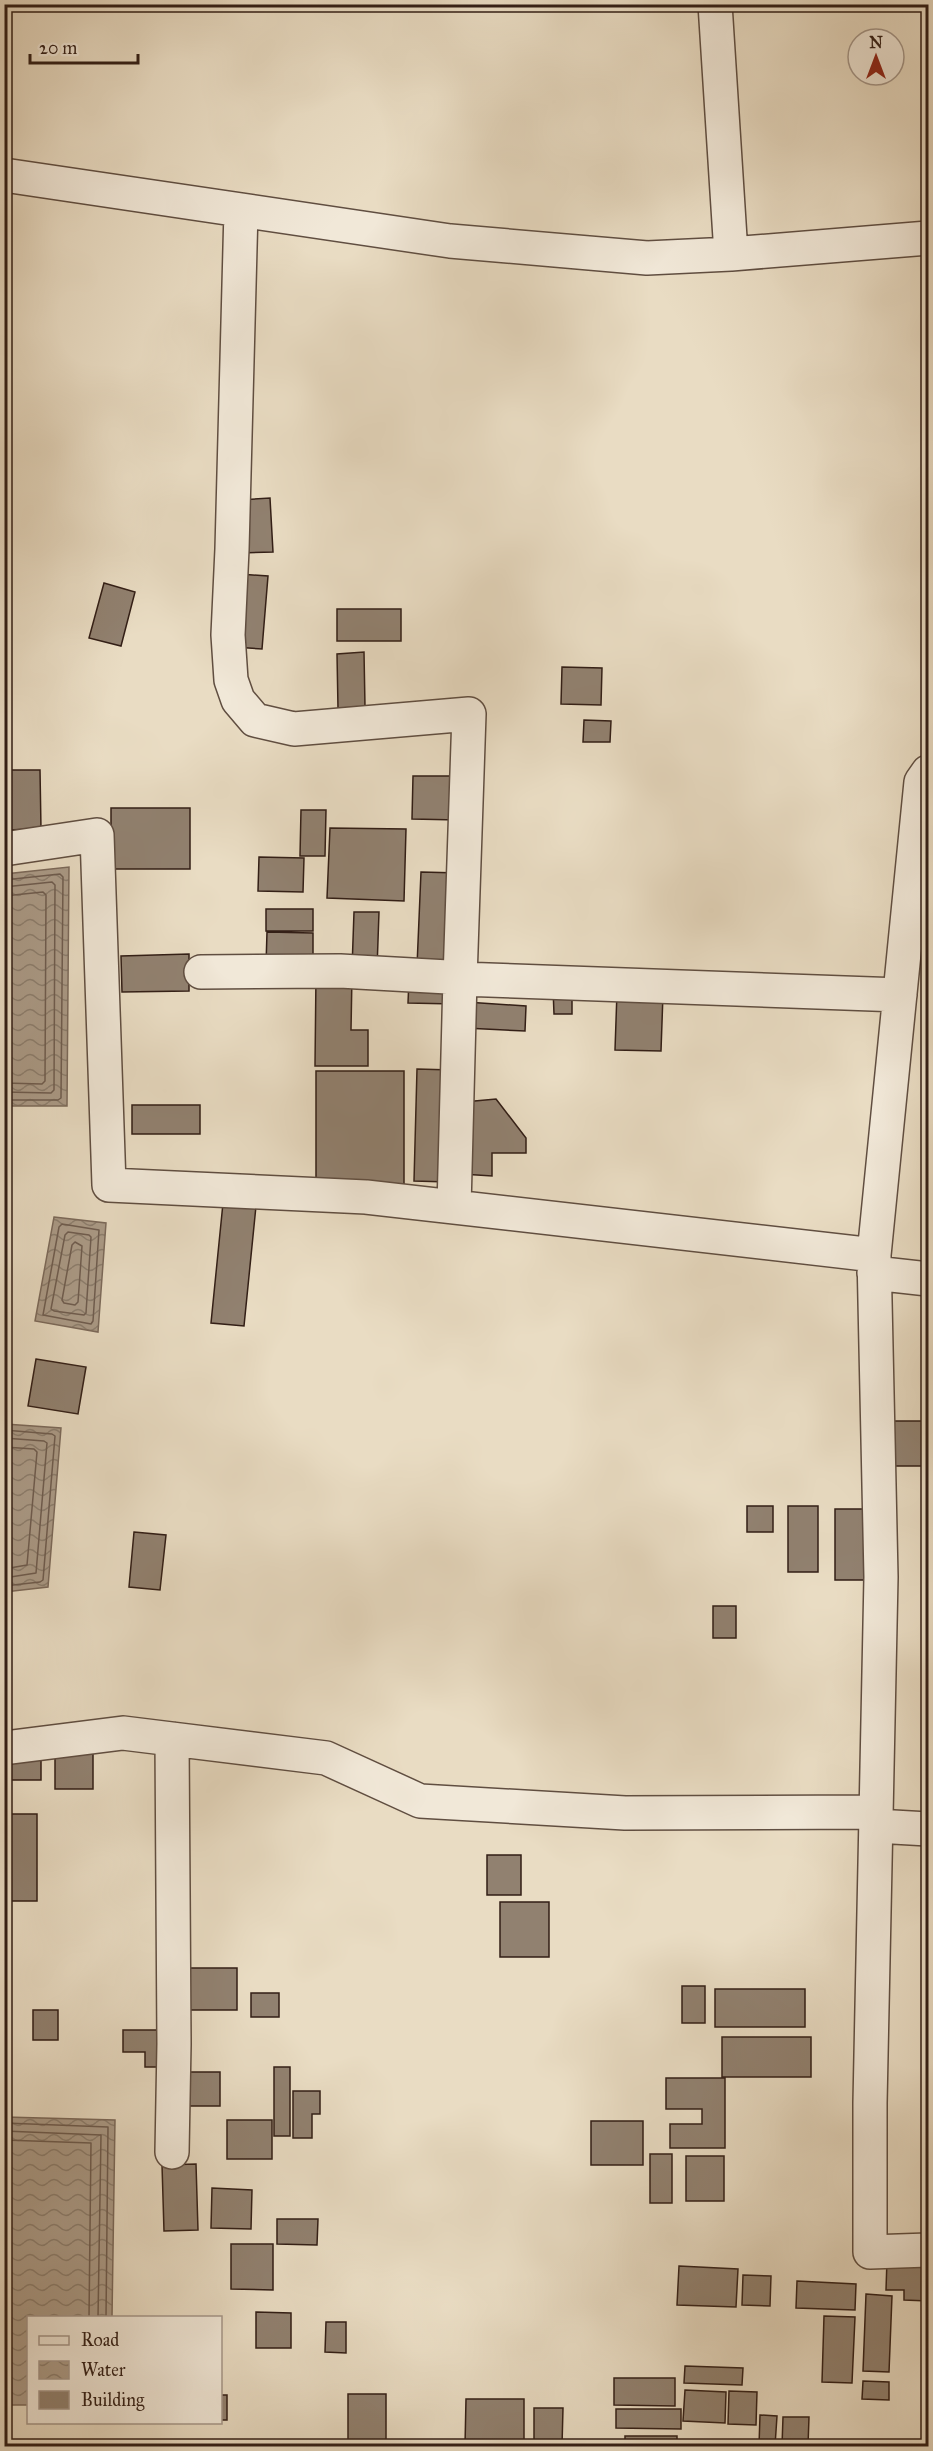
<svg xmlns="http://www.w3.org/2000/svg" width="933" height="2451" viewBox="0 0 933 2451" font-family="'IM FELL Great Primer',serif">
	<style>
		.water { fill: url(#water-waves); stroke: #7b695a; stroke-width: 1.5 }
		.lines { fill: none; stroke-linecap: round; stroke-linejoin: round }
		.shore { stroke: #6e5c4f; stroke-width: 1.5 }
		.building { fill: #918170; stroke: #321e16; stroke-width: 1.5 }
		.minor-casing { stroke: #604e41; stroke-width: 36 }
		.minor { stroke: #f1e8d8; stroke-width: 33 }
	</style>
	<defs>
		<pattern id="water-waves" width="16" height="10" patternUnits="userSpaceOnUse" patternTransform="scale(1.5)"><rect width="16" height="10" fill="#ab9b88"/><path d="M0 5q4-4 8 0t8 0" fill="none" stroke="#8c7e6e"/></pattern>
	</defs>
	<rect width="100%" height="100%" fill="#e9dcc3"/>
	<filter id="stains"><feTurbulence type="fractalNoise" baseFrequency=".00333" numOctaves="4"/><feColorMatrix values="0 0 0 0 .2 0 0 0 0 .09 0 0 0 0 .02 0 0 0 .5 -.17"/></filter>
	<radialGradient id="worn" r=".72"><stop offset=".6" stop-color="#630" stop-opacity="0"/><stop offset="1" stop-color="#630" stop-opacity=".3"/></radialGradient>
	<path class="water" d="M69 867 67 1106H5V874Z
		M54 1217 106 1223 98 1332 35 1321Z
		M5 1424 61 1428 48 1587 5 1592Z
		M5 2117 115 2120 112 2317 28 2318V2405H5Z"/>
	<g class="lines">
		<path class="shore" d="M4 880 60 874 63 877 61 1098 58 1100H4
			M4 887 52 882 55 885 54 1090 51 1093 4 1092
			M4 896 43 892 46 895 45 1081 42 1084 4 1083
			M62 1224 99 1230 93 1321 91 1324 43 1315 59 1227Z
			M68 1232 89 1235 91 1237 86 1313 84 1315 54 1311 51 1309 65 1235Z
			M75 1242 82 1246 78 1302 75 1305 64 1303 62 1300 72 1245Z
			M4 1430 52 1434 55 1436 43 1580 40 1582 4 1586
			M4 1438 44 1441 47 1443 36 1573 4 1578
			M4 1447 34 1449 37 1452 27 1565 4 1569
			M4 2123 108 2127 106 2318
			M4 2131 101 2135 98 2318
			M4 2140 91 2143 89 2318"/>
	</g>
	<path class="building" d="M270 498 273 552 241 553 239 500Z
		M240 574 268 576 262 649 234 647Z
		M104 583 135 592 121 646 89 638Z
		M337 609H401V641H337Z
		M364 652 365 707 338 708 337 654Z
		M562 667 602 668 601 705 561 704Z
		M584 720 611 721 610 742H583Z
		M4 770H40L41 829 4 830Z
		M413 776H459L458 820 412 819Z
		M111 808H190V869H111Z
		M301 810H326L325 856H300Z
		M330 828 406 829 404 901 327 898Z
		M259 857 304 858 303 892 258 891Z
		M421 872 459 873 455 968 417 966Z
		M266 909H313V931H266Z
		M354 912H379L377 969H352Z
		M267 932 313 933V965H266Z
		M189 954V991L122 992 121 956Z
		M316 975H352L351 1030H368V1066H315Z
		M409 979H454V1004L408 1003Z
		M572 987V1014H554L553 988Z
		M617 992 663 994 661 1051 615 1050Z
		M466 1002 526 1006 525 1031 465 1028Z
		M417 1069 451 1070 448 1182 414 1181Z
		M316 1071H404V1190H316Z
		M496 1099 526 1138V1153H492V1176L462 1174 464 1102Z
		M132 1105H200V1134H132Z
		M223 1203 256 1206 244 1326 211 1323Z
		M36 1359 86 1367 78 1414 28 1406Z
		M891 1421H928V1466H891Z
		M747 1506H773V1532H747Z
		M788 1506H818V1572H788Z
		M835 1509H872V1580H835Z
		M134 1532 166 1535 160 1590 129 1587Z
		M713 1606H736V1638H713Z
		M55 1746H93V1789H55Z
		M7 1758H41V1780H7Z
		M4 1814H37V1901H4Z
		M487 1855H521V1895H487Z
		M500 1902H549V1957H500Z
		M184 1968H237V2010H184Z
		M682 1986H705V2023H682Z
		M715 1989H805V2027H715Z
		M251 1993H279V2017H251Z
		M33 2010H58V2040H33Z
		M123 2030H167V2067H145V2052H123Z
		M722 2037H811V2077H722Z
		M274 2067H290V2136H274Z
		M183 2072H220V2106H183Z
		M666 2078H725V2148H670V2124H702V2109H666Z
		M293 2091H320V2114H312V2138H293Z
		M227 2120H272V2159H227Z
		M591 2121H643V2165H591Z
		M650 2154H672V2203H650Z
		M686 2156H724V2201H686Z
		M196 2164 198 2230 164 2231 162 2165Z
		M212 2188 252 2190 251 2229 211 2228Z
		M277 2219H318L317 2245 277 2244Z
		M231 2244H273V2290L231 2289Z
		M887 2260 928 2262V2301L904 2300V2290H886Z
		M679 2266 738 2269 736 2307 677 2305Z
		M743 2275 771 2276 770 2306 742 2305Z
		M797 2281 856 2284 855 2310 796 2308Z
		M866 2294 892 2296 889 2372 863 2371Z
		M256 2312 291 2313V2348H256Z
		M824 2316 855 2317 852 2383 822 2382Z
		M326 2322H346V2353L325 2352Z
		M685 2366 743 2368 742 2385 684 2383Z
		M614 2378H675V2406L614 2405Z
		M863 2381 889 2382V2400L862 2399Z
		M685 2390 726 2392 725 2423 683 2421Z
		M729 2391 757 2392 756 2425 728 2424Z
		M348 2394H386V2446H348Z
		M220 2395H227V2420H220Z
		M466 2399H524V2446H465Z
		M534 2408H563L562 2446H534Z
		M616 2409H681V2429L616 2428Z
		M760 2415 777 2416 775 2446H759Z
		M783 2417H809L808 2446H782Z
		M625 2436H677V2446H625Z"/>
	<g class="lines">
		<g class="minor-casing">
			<path id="minor" d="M715 4 731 254
				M4 175 450 241 647 258 731 254 928 238
				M241 210 232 549 228 635 231 680 238 700 255 720 294 729 469 714 460 979 900 995
				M928 772 921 782 874 1255 881 1577 870 2103V2252L928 2250
				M4 849 97 835 109 1185 366 1197 874 1255
				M201 972 340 971 448 977 460 979 454 1207
				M874 1273 928 1279
				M4 1748 123 1733 326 1758 420 1801 625 1813 876 1812
				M876 1826 928 1829
				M172 2152 174 2044 172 1739"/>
		</g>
		<use href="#minor" class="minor"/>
	</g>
	<rect width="933" height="2451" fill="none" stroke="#e9dcc3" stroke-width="24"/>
	<rect x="6" y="6" width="921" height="2439" fill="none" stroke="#321e16" stroke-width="3"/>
	<rect x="12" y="12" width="909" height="2427" fill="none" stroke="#321e16" stroke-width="1.5"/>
	<rect x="27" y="2316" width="195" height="108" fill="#f1e8d8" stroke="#a5978a" stroke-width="1.5"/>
	<rect x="39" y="2336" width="30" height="9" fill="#f1e8d8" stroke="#a5978a" stroke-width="1.5"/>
	<text x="81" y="2346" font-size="18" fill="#321e16">Road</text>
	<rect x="39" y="2361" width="30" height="18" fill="url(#water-waves)" stroke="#a5978a" stroke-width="1.5"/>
	<text x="81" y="2376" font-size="18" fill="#321e16">Water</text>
	<rect x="39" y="2391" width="30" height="18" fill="#918170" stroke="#a5978a" stroke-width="1.5"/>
	<text x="81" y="2406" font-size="18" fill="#321e16">Building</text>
	<g transform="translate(876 57)"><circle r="28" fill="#f1e8d8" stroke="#a5978a" stroke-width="1.5"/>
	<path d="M0-4.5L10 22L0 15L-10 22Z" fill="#8f2418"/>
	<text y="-9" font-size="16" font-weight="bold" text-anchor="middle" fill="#321e16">N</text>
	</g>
	<path d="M30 54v9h108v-9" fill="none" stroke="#321e16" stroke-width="3"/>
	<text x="39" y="54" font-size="18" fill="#321e16" stroke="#f1e8d8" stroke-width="4.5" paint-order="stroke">20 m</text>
	<rect width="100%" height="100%" filter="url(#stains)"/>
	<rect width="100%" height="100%" fill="url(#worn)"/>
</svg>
